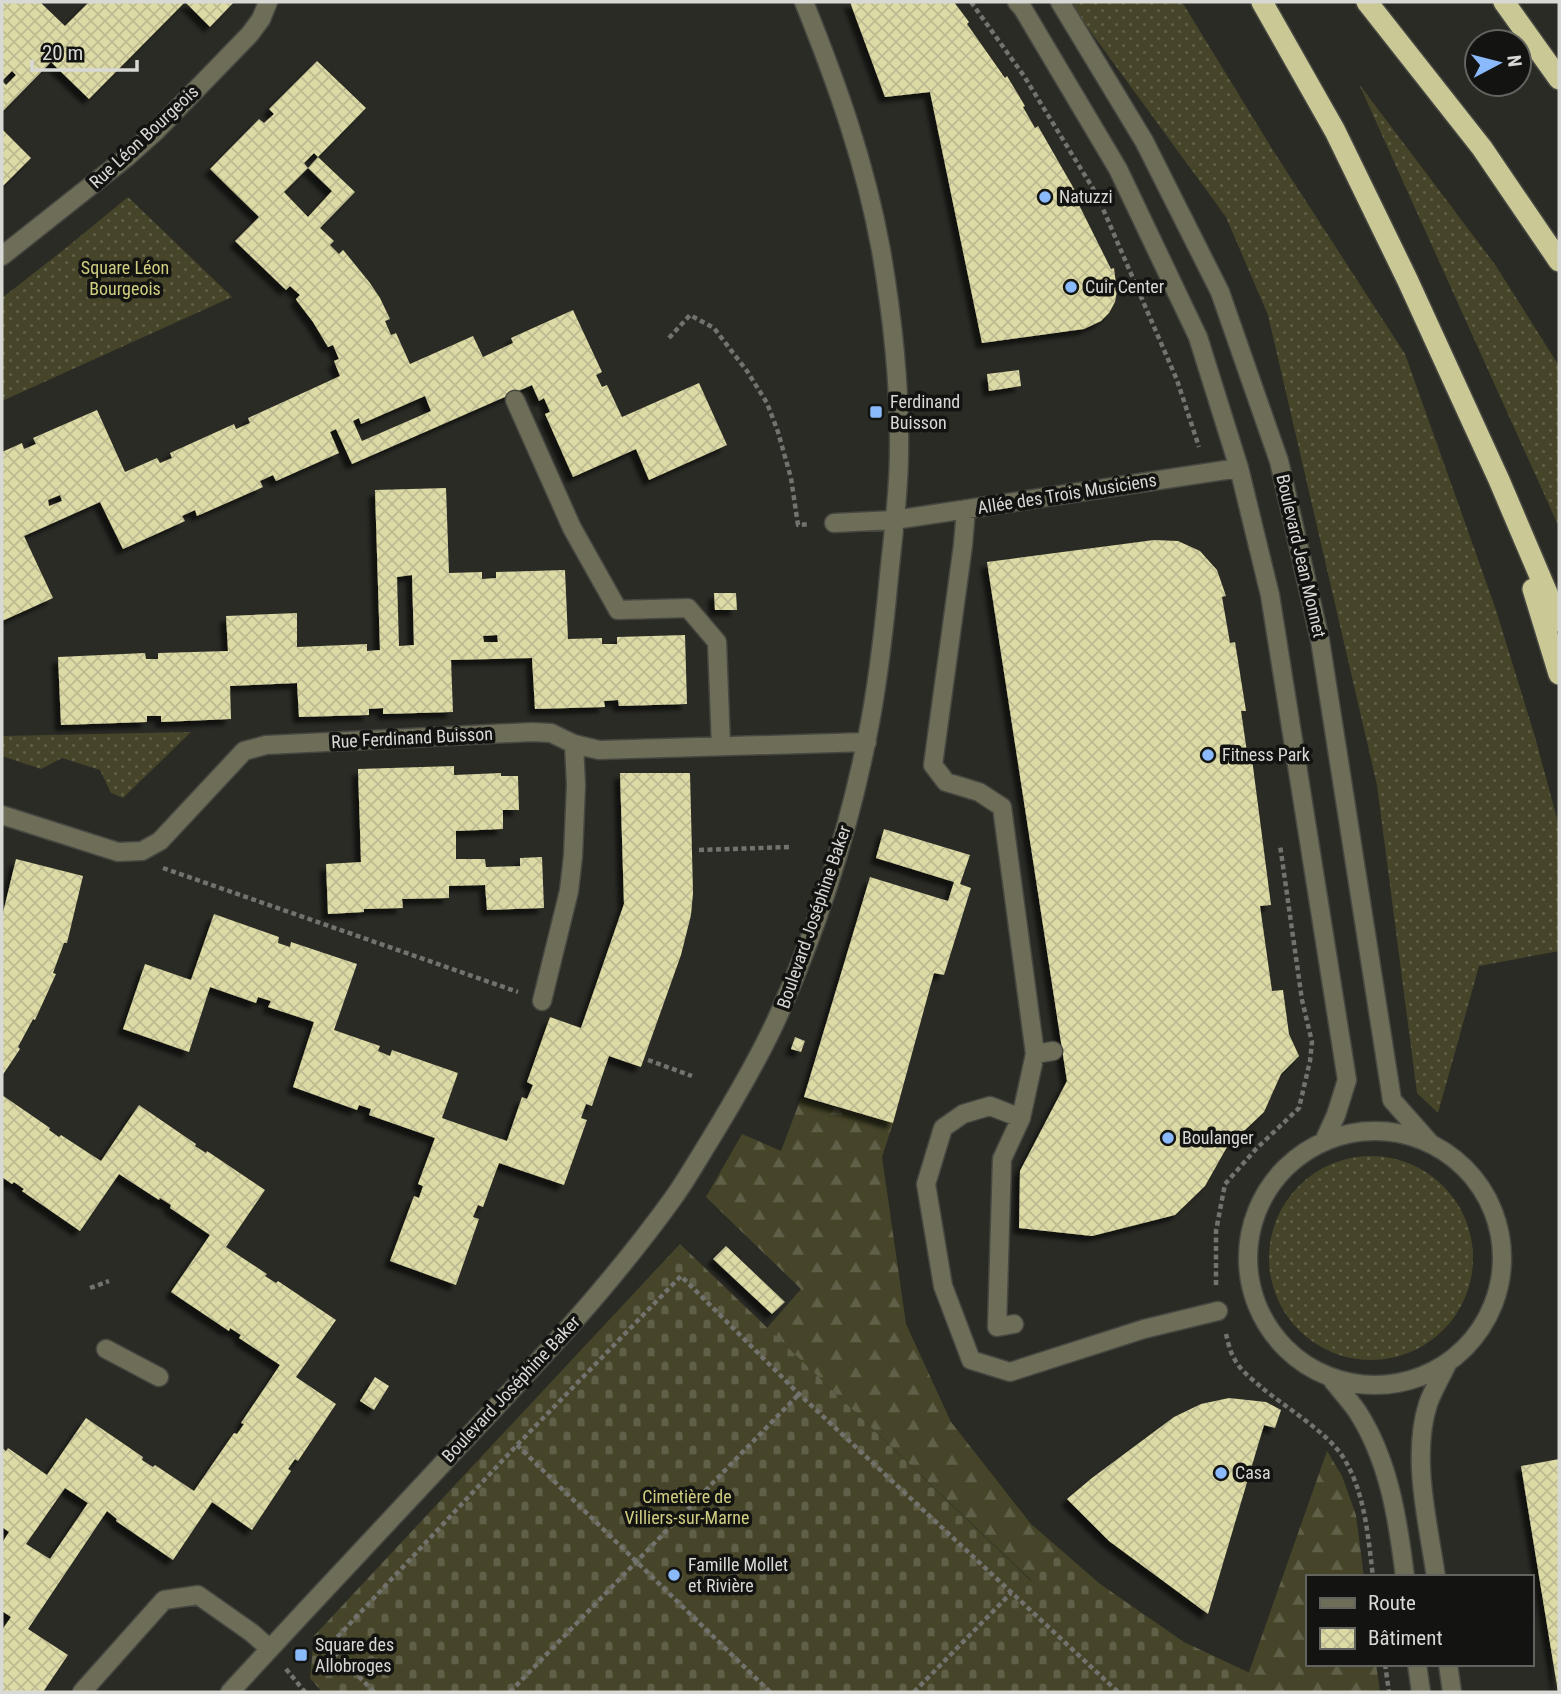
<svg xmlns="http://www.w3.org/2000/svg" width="1561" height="1694" viewBox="0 0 1561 1694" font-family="'Roboto Condensed',sans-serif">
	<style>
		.grass { fill: url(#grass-dots) }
		.forest { fill: url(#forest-firs) }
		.cemetery { fill: url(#cemetery-stones) }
		.building { fill: url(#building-cross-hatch); fill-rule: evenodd; filter: url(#shadow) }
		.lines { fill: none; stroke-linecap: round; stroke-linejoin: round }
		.minor-casing { stroke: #474742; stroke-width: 21 }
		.highway-casing { stroke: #474742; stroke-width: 24 }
		.path { stroke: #72726e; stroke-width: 4.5; stroke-dasharray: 5 3.5; stroke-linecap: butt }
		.minor { stroke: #6d6d58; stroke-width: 18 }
		.highway { stroke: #cac995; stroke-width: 21 }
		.poi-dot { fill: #8abafc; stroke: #131311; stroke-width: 2.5 }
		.labels { text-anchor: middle; stroke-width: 7; stroke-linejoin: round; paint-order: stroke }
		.street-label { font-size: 18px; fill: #d8d8d5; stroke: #131311 }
		.poi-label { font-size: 18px; fill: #d8d8d5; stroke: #131311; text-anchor: start }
		.park-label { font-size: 18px; fill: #d0ce80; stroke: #131311 }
	</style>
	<defs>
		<pattern id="grass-dots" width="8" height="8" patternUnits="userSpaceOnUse" patternTransform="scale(1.75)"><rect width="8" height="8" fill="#464529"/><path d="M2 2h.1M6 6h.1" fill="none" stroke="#605f47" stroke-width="1.8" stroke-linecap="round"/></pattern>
		<pattern id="forest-firs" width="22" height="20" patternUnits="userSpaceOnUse" patternTransform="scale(1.75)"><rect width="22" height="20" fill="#464529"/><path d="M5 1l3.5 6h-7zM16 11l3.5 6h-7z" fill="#605f47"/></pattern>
		<pattern id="cemetery-stones" width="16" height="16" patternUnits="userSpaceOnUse" patternTransform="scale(1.75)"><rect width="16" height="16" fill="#464529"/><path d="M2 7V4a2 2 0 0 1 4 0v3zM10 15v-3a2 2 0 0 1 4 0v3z" fill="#605f47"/></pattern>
		<pattern id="building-cross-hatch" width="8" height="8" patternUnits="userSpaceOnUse" patternTransform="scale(1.75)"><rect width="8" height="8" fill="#dcdaa5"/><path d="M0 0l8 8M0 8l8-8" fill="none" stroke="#bdbb91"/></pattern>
		<filter id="shadow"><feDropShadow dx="-6" dy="6" stdDeviation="2" flood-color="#0009"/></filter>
	</defs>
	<rect width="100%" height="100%" fill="#2b2b26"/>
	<path class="grass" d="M1069 2H1182L1274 152 1405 354 1496 610 1535 737 1559 826V951L1479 966 1438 1113 1417 1093 1377 785 1268 315 1226 217Z
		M1359 84 1496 266 1559 366V527Z
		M128 197 232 297 2 401V298L66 248Z
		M191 732 123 798 111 793 100 770 62 758 41 769 2 756V736Z
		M1269 1258a102 102 0 1 1 204 0a102 102 0 1 1-204 0Z"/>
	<path class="forest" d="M801 1098 893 1123 882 1157 906 1324 951 1422 1031 1524 1061 1550 1032 1581 767 1328 801 1289 706 1197 742 1134 781 1151Z
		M1327 1451 1342 1476 1356 1515 1364 1577H1307V1664H1376L1380 1692H1242Z"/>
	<path class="cemetery" d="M680 1244 1031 1581 1061 1550 1100 1584 1184 1642 1250 1673 1243 1692H322L310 1678 314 1636Z"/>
	<path class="building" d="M2 2H40L65 26 89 2H234L210 27 185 2 89 99 51 62 2 112ZM12 71 16 75 6 85 2 81Z
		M850 2H954L969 22 967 24 1005 78 1007 76 1025 106 1023 107 1035 128 1038 126 1077 194 1074 195 1111 269 1114 268 1117 291 1115 302 1109 313 1101 321 1084 329 982 343 930 92 885 97Z
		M317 61 366 108 318 157 355 192 320 228 334 241 330 245 339 254 343 250 344 251 370 283 380 298 390 319 385 321 391 335 396 333 410 364 473 336 483 357 513 343 511 338 573 310 602 372 596 375 602 387 607 385 622 417 699 383 727 445 649 480 636 449 573 477 545 414 550 412 544 398 539 401 532 385 352 464 336 429 330 432 339 453 276 481 273 475 260 481 263 487 197 516 195 510 182 516 185 521 123 549 100 502 24 536 53 598 2 621V452L22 443 24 449 36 444 33 438 97 410 125 472 157 458 160 463 172 458 170 453 234 424 236 429 250 423 248 418 340 376 334 361 339 359 333 345 328 347 313 322 297 301 296 299 300 295 290 286 286 290 235 241 259 217 210 169 259 119 264 123 274 114 269 109ZM314 153 318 157 308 168 332 191 308 217 284 192 308 168 304 163ZM425 396 431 411 362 441 353 421 359 418 361 424ZM60 495 62 501 49 506 48 500Z
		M2 129 31 158 2 187Z
		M1019 370 1021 386 989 391 987 374Z
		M446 488 449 573 482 572V579L496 578V572L565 570 568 639 602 638V644H617V637L685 635 687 704 619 706 618 700 604 701 605 707 535 709 532 658 451 660 453 712 383 714V708L369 709V715L299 717 297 683 230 686 231 719 161 722V716H147V722L61 725 58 657 145 653 146 659H158V653L228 651 226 616 297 613V647L367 644V651L380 650 375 490ZM412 575 414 645 399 646 397 577ZM497 635 498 642H484L483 636Z
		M1154 540 1178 541 1200 551 1217 570 1226 596 1222 597 1230 643 1235 642 1246 711H1241L1248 759H1252L1271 905 1260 906 1272 991 1283 990 1289 1034 1299 1056 1281 1074 1264 1112 1227 1147 1205 1186 1175 1215 1092 1236 1019 1228 1020 1171 1067 1081 987 562Z
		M714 593H736L737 610H715Z
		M454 766V775L501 773V776H518L519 810H503V829L456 831V859H485L486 867 520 866V858L542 857 544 908 487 910 485 885 449 886V898L402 899 403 908 364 909V912L328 914 326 864 361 862 358 769Z
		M620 773H690L693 893 691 915 681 955 641 1067 609 1056 592 1106 586 1104 581 1118 587 1120 564 1185 499 1163 483 1207 478 1205 473 1217 479 1219 456 1285 390 1261 414 1196 419 1198 423 1186 418 1184 435 1138 369 1115 371 1109 359 1105 357 1110 293 1087 314 1022 268 1007 271 1001 258 997 256 1003 210 987 189 1052 123 1029 145 964 191 980 214 914 279 937 278 943 290 947 291 942 357 964 334 1030 380 1046 378 1051 390 1056 392 1050 458 1073 442 1118 507 1141 522 1097 527 1099 533 1085 527 1082 550 1017 581 1028 624 904Z
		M884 829 970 855 960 884 971 888 944 975 934 973 893 1123 804 1097 870 877 948 901 954 882 876 858Z
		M16 859 83 876 67 943H64L53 973 56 974 35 1020 33 1019 18 1047 20 1049 2 1076V917Z
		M795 1037 805 1041 801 1052 791 1049Z
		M2 1095 50 1128 49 1130 59 1137 61 1135 101 1161 139 1105 196 1144 195 1146 206 1153 207 1151 265 1190 226 1247 267 1274 265 1276 276 1283 278 1281 336 1320 296 1377 336 1404 298 1461 295 1459 288 1469 291 1471 252 1530 212 1502 173 1560 116 1521 117 1519 107 1511 28 1629 68 1655 43 1692H2V1630L11 1617 2 1611V1543L9 1532 2 1527V1448L6 1451 8 1448 47 1475 86 1418 143 1457 142 1460 153 1467 155 1465 194 1491 234 1433 237 1434 244 1424 241 1423 280 1365 239 1338 241 1335 230 1328 229 1331 171 1292 210 1235 170 1208 171 1205 160 1198 159 1200 119 1174 80 1231 22 1191 24 1189 14 1182 12 1184 2 1177ZM65 1488 88 1503 50 1559 26 1544Z
		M726 1246 785 1302 772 1314 713 1259Z
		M375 1377 389 1386 374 1410 360 1401Z
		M1229 1398 1266 1402 1281 1410 1275 1428 1264 1425 1208 1614 1109 1541 1067 1499 1092 1478 1174 1417 1201 1404Z
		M1559 1459V1692H1558L1521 1466Z"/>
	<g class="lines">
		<g class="minor-casing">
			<path id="minor" d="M1017 2 1023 9 1118 169 1198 337 1239 468 1270 595 1347 1080 1336 1115 1324 1141
				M1060 2 1144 141 1220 292 1279 461 1320 640 1392 1100 1430 1143
				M2 256 127 157 156 131 250 34 261 19 268 2
				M515 400 572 528 618 610 688 608 717 642 721 746
				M966 509 963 545 933 765 946 782 979 792 1002 807 1035 1054 1021 1118 1002 1159 997 1327 1014 1324
				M834 523 894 520 1239 468
				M2 815 118 852 142 851 160 841 244 751 266 745 532 732 551 733 574 744 599 750 867 742
				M542 1001 569 891 573 856 576 785 574 744
				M1035 1054 1053 1051
				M1021 1118 990 1106 963 1114 943 1128 926 1184 943 1286 971 1360 1010 1372 1144 1329 1218 1311
				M1248 1258a127 127 0 1 1 254 0a127 127 0 1 1-254 0Z
				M106 1349 159 1377
				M1333 1381C1341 1391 1350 1401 1357 1411 1389 1460 1398 1520 1405 1577
				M1436 1577C1428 1522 1411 1457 1428 1404 1433 1390 1441 1377 1447 1364
				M1417 1664 1421 1692
				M1448 1664 1452 1692
				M82 1692 164 1600 198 1595 252 1633 270 1649
				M230 1692C302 1614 374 1537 447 1459 526 1375 606 1292 674 1197 687 1179 698 1159 710 1140 735 1099 760 1057 779 1014 818 926 848 832 867 738 878 685 884 630 889 576 893 535 899 493 899 451 900 386 892 314 881 250 865 162 837 84 804 2"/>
		</g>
		<g class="highway-casing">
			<path id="highway" d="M1262 2 1335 131 1407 279 1499 480 1559 621
				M1367 2 1482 148 1559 261
				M1504 2 1559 79
				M1533 589 1559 674"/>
		</g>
		<path class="path" d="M971 2 1024 76 1097 195 1177 380 1199 447
			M669 338 690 315 714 328 747 371 767 403 778 432 791 478 798 525 809 524
			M699 850 790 847
			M163 868 518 992
			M648 1060 692 1076
			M1216 1285V1231L1225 1184 1256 1149 1299 1108 1310 1061 1312 1042 1302 1000 1280 845
			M90 1288 109 1281
			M1226 1334C1228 1342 1230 1352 1235 1360 1241 1371 1252 1379 1261 1387 1285 1407 1327 1432 1343 1457 1365 1492 1368 1536 1373 1577
			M517 1445 770 1692
			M1385 1664 1389 1692
			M286 1669 305 1692
			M374 1692 329 1646 517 1445 681 1276 799 1394 1118 1692
			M510 1692 799 1394
			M914 1692 1011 1593"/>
		<use href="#minor" class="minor"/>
		<use href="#highway" class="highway"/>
	</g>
	<g class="poi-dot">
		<circle cx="1045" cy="197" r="7"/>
		<circle cx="1071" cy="287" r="7"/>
		<rect x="869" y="405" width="14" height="14" rx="3.5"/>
		<circle cx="1208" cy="755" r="7"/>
		<circle cx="1168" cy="1138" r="7"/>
		<circle cx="1221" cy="1473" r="7"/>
		<circle cx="674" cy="1575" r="7"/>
		<rect x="294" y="1648" width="14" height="14" rx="3.5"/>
	</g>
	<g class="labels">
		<g class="street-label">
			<text transform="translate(144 137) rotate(-43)" y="6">Rue Léon Bourgeois</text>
			<text transform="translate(1067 494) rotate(-9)" y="6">Allée des Trois Musiciens</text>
			<text transform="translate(1301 556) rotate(77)" y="6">Boulevard Jean Monnet</text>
			<text transform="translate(412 738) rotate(-3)" y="6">Rue Ferdinand Buisson</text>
			<text transform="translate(814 917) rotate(-71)" y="6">Boulevard Joséphine Baker</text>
			<text transform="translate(511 1389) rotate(-47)" y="6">Boulevard Joséphine Baker</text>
		</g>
		<g class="poi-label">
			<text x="1059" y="203">Natuzzi</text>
			<text x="1085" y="293">Cuir Center</text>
			<text x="890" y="408">Ferdinand<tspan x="890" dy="21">Buisson</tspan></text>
			<text x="1222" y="761">Fitness Park</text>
			<text x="1182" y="1144">Boulanger</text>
			<text x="1235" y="1479">Casa</text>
			<text x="688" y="1571">Famille Mollet<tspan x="688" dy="21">et Rivière</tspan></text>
			<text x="315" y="1651">Square des<tspan x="315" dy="21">Allobroges</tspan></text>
		</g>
		<g class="park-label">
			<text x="125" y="274">Square Léon<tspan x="125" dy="21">Bourgeois</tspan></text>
			<text x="687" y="1503">Cimetière de<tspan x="687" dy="21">Villiers-sur-Marne</tspan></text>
		</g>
	</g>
	<rect width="1561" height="1694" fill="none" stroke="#d8d8d5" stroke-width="7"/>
	<rect x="1306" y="1575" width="228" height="91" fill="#131311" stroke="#62625f" stroke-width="2"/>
	<rect x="1320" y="1598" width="35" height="10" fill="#6d6d58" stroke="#62625f" stroke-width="2"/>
	<text x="1368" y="1610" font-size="21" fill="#d8d8d5">Route</text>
	<rect x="1320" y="1628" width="35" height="21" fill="url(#building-cross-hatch)" stroke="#62625f" stroke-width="2"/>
	<text x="1368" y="1645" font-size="21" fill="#d8d8d5">Bâtiment</text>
	<g transform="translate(1498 63) rotate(83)"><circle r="33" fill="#131311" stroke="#62625f" stroke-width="2"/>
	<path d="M0-5L12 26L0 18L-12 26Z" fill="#8abafc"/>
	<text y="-10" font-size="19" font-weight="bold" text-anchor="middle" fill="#d8d8d5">N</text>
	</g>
	<path d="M32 60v10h105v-10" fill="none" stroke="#d8d8d5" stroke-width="3.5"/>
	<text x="42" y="60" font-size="21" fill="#d8d8d5" stroke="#131311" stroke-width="5" paint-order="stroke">20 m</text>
</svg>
